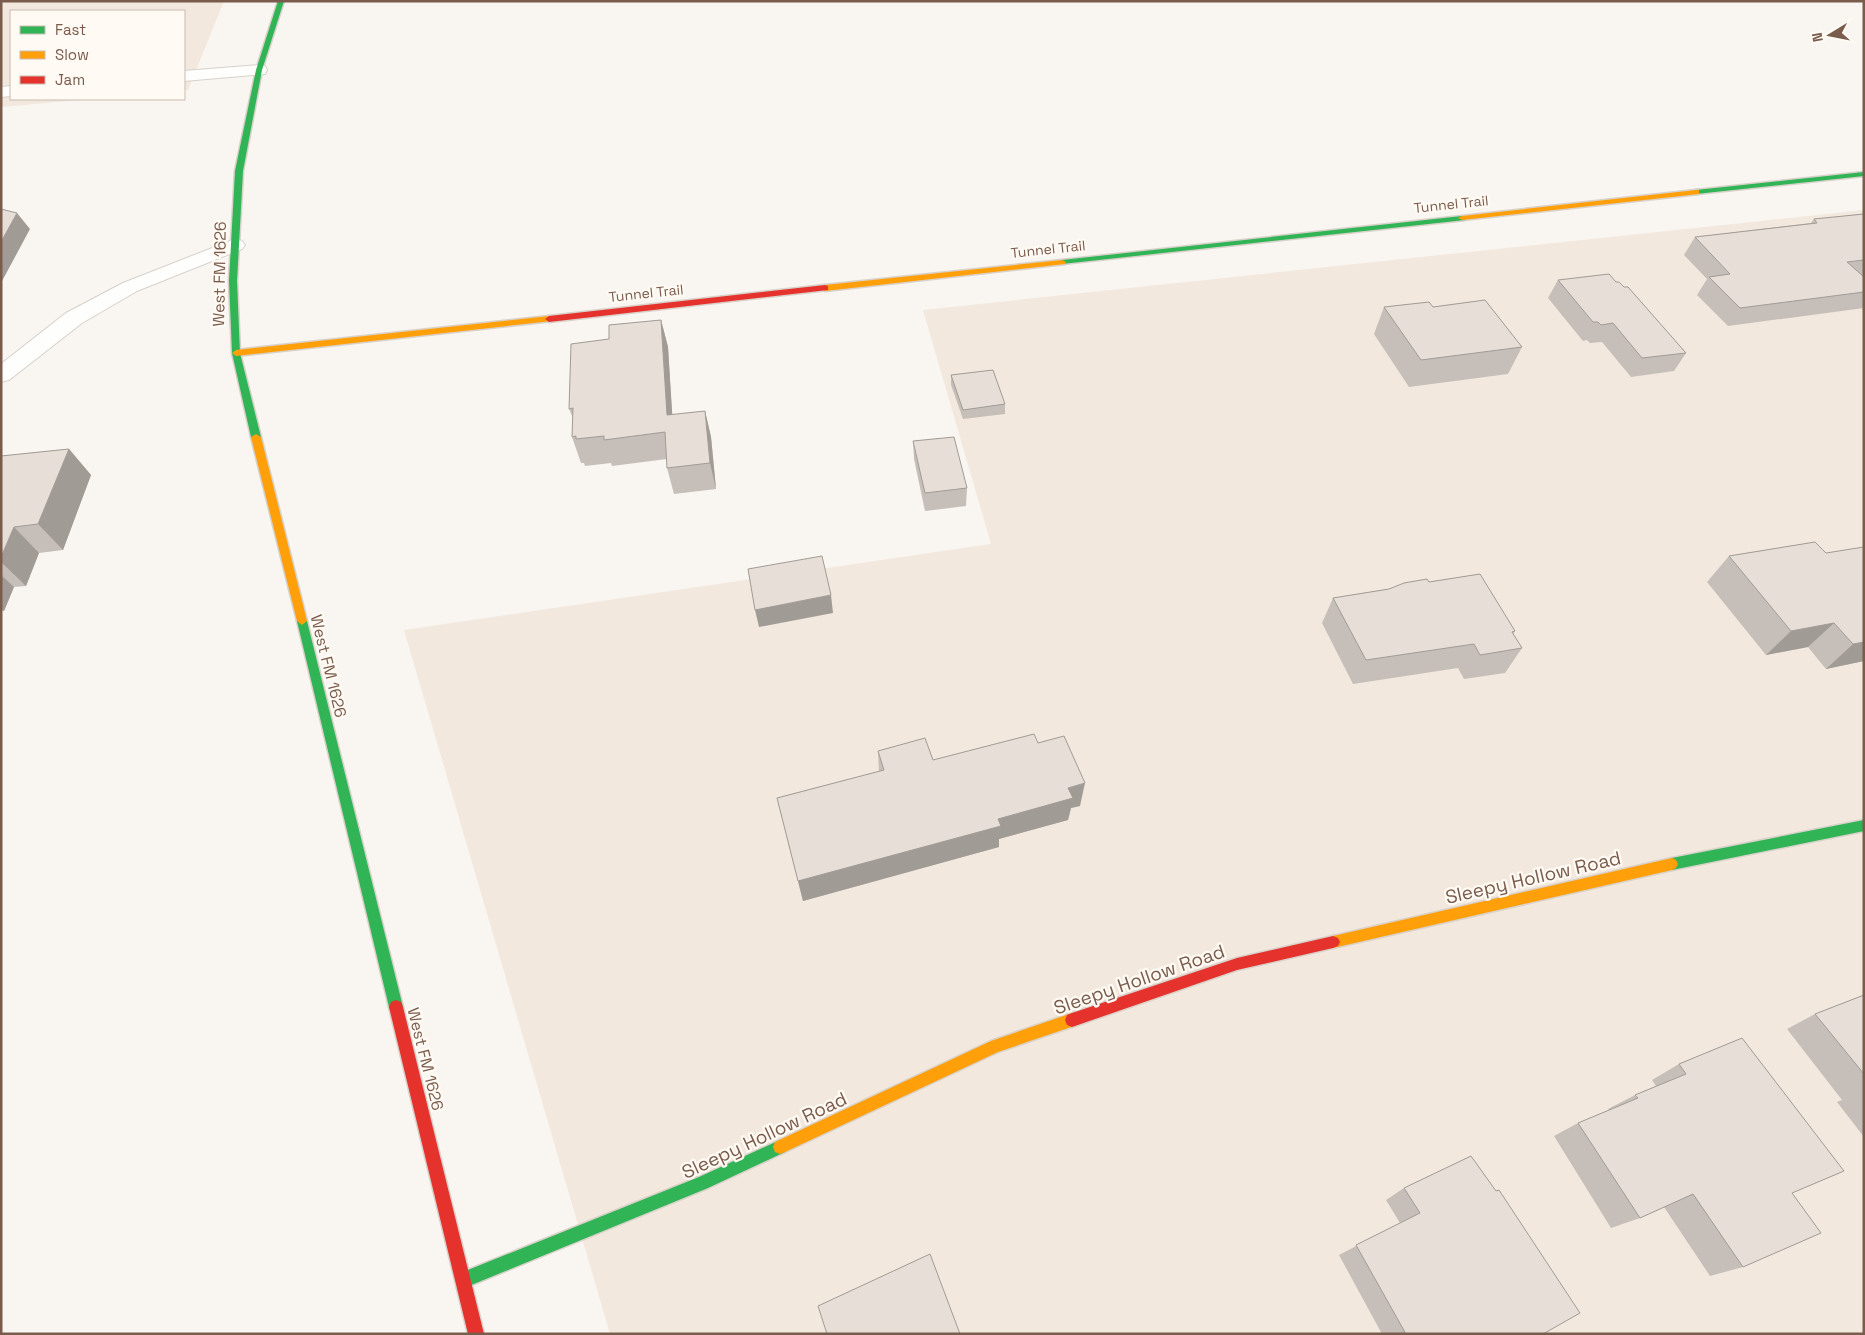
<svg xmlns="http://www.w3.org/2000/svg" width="1865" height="1335" viewBox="0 0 1865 1335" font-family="'Space Grotesk',sans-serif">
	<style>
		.residential { fill: #f2e8de }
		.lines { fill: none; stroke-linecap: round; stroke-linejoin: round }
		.street-casing { stroke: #d7d1cb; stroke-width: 2 }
		.fast-casing { stroke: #d9d2cb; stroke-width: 3 }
		.slow-casing { stroke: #d9d2cb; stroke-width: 3 }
		.jam-casing { stroke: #d9d2cb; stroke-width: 3 }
		.street { fill: #fefefd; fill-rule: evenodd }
		.fast { fill: #30b455; fill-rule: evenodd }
		.slow { fill: #ff9f0a; fill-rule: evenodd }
		.jam { fill: #e5322d; fill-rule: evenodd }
		.wall { fill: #c6bfb9 }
		.shaded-wall { fill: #a19b96 }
		.building { fill: #e6ded7; stroke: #a19b96 }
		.labels { text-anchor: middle; stroke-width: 4.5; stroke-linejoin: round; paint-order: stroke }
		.far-street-label { font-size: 14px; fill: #7a5c4d; stroke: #fffaf3 }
		.street-label { font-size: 16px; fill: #7a5c4d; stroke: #fffaf3 }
		.near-street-label { font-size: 19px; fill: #7a5c4d; stroke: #fffaf3 }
	</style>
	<rect width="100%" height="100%" fill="#f9f5f0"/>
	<path class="residential" d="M1 1H224L188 90H184V11H11V99H90L1 107Z
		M1864 210V1334H610L404 630 991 544 923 310Z"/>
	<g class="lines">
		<g class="street-casing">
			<path id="street" d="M259 65 265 66 267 70 265 74 184 81V71Z
				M11 86V96L1 97V87Z
				M235 239 242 241 245 245 242 249 137 291 82 323 9 380 1 382V364L66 313 123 283Z"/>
		</g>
		<g class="fast-casing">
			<path id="fast" d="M278 1H284L262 70 243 171 237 281 240 353 261 437 256 440 251 437 232 353 229 281 235 171 256 70Z
				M1864 172V176L1696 194 1692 192 1696 190Z
				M1462 216 1466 218 1465 220 1062 264 1058 262 1062 260Z
				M302 617 307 621 403 1007 401 1012 396 1014 391 1012 389 1007 297 621Z
				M1864 820V831L1672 870 1668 868 1666 864 1668 860 1672 858Z
				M780 1140 785 1142 787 1147 785 1152 708 1188 464 1288 458 1286 456 1280 458 1274 699 1177Z"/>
		</g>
		<g class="slow-casing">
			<path id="slow" d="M1696 190H1699V194L1462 220 1458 218 1462 216Z
				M1062 260 1066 262 1065 264 825 291 821 288 825 285Z
				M549 316 553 319 552 321 236 356 232 353 236 350Z
				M256 434 261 437 307 621 302 625 297 621 251 437Z
				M1672 858 1676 860 1678 864 1676 868 1672 870 1333 948 1328 946 1326 942 1328 938 1333 936Z
				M1072 1013 1077 1015 1079 1020 1077 1025 998 1052 785 1152 780 1154 775 1152 773 1147 775 1142 991 1041Z"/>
		</g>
		<g class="jam-casing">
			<path id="jam" d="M825 285 828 286V290L549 322 545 319 549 316Z
				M1333 936 1338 938 1340 942 1338 946 1333 948 1237 970 1072 1027 1067 1025 1065 1020 1067 1015 1072 1013 1237 958Z
				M396 1000 401 1002 403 1007 484 1334H468L389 1007 391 1002Z"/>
		</g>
		<use href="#street" class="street"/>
		<use href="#fast" class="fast"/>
		<use href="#slow" class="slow"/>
		<use href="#jam" class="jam"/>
	</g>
	<path class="wall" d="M1864 214V308L1728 326 1697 295 1707 279 1684 255 1695 237 1811 223 1814 219Z
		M1558 280 1686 353 1674 371 1631 377 1602 342 1590 343 1587 340 1583 341 1548 298Z
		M1384 307H1433L1522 347 1508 374 1409 387 1374 334Z
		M661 320 668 347 672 415 705 411 711 437 716 489 674 494 667 468V459L612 466 611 463 585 466 584 463H581L572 437 573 418 569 409Z
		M951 375 1005 404V414L963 419 951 385Z
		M913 441 967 488 966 506 925 511 914 459Z
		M69 449 91 475 63 550 39 553 26 586 14 587 4 611H1V456Z
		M1815 542 1864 661 1826 669 1808 647 1766 655 1707 582 1729 556Z
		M1429 582 1515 631 1513 634 1522 648 1505 673 1464 679 1458 668 1353 684 1322 623 1333 598 1389 589Z
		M1038 743 1080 806 1071 808 1068 820 999 839V847L803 901 777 798 879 772 878 751 933 760Z
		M1864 995V1137L1837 1102 1842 1100 1787 1029 1815 1014Z
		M1679 1064 1792 1193 1743 1267 1710 1276 1664 1207 1640 1218 1611 1228 1554 1136 1578 1123 1609 1110 1608 1109 1635 1095 1656 1086 1652 1080Z
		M1404 1188 1543 1334H1382L1339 1255 1400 1223 1386 1200Z"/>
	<path class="shaded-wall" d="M17 213 30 229 1 283V242Z
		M661 320 668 347 674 442 667 415Z
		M705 411 711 437 716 489 710 463Z
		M69 449 91 475 63 550 38 524Z
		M14 527 39 553 26 586 1 562V557Z
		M1 575 14 587 4 611 1 608Z
		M831 595 833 613 759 627 755 610Z
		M1834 623 1808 647 1766 655 1791 631Z
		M1864 642V661L1826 669 1853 644Z
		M1085 783 1080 806 1071 808 1068 820 999 839V847L803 901 798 881 998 819 1068 788Z"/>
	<path class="building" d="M1 209 17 213 1 242Z
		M1864 214V260L1847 262 1864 277V292L1740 308 1709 277 1730 274 1695 237 1817 223 1814 219Z
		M1609 274 1616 282H1619L1624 287H1628L1686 353 1642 358 1613 323 1601 325 1598 322H1593L1558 280Z
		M1485 300 1522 347 1421 360 1384 307 1429 302 1433 307Z
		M661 320 667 415 705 411 710 463 667 468 665 432 604 440V436L576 439V436L572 437 573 408 569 409 571 344 609 339V325Z
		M993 370 1005 404 963 410 951 375Z
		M954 437 967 488 925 493 913 441Z
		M69 449 38 524 14 527 1 557V456Z
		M1815 542 1826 553 1864 547V642L1853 644 1834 623 1791 631 1729 556Z
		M822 556 831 595 755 610 748 569Z
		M1480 574 1515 631 1512 632 1522 648 1480 655 1474 644 1366 660 1333 598 1389 589 1404 583 1427 579 1429 582Z
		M1034 734 1038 743 1064 736 1085 783 1068 788 1073 798 998 819 1001 826 798 881 777 798 884 770 878 751 925 738 933 760Z
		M1864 995V1074L1815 1014Z
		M1742 1038 1844 1171 1792 1193 1821 1233 1743 1267 1693 1194 1640 1218 1578 1123 1638 1098 1635 1095 1686 1074 1679 1064Z
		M1471 1156 1496 1191 1499 1190 1580 1313 1543 1334H1406L1356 1245 1420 1213 1404 1188Z
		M930 1254 960 1334H827L818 1306Z"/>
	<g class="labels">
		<g class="far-street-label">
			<text transform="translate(1451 204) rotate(-6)" y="5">Tunnel Trail</text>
			<text transform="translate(1048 249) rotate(-6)" y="5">Tunnel Trail</text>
			<text transform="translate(646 293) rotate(-6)" y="5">Tunnel Trail</text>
		</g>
		<g class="street-label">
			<text transform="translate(219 274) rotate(-89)" y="6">West FM 1626</text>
			<text transform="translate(329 666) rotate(76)" y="6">West FM 1626</text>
			<text transform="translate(426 1059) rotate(76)" y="6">West FM 1626</text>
		</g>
		<g class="near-street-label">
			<text transform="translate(1533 877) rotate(-13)" y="7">Sleepy Hollow Road</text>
			<text transform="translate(1139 979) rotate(-19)" y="7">Sleepy Hollow Road</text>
			<text transform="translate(764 1135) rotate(-25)" y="7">Sleepy Hollow Road</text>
		</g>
	</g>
	<rect width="1865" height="1335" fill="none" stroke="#7a5c4d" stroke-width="5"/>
	<rect x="10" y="10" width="175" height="90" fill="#fffaf3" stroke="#cabbb1"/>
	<rect x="20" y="26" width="25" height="8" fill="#30b455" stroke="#cabbb1"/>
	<text x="55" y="35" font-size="15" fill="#7a5c4d">Fast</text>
	<rect x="20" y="51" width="25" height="8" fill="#ff9f0a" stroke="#cabbb1"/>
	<text x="55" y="60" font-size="15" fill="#7a5c4d">Slow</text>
	<rect x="20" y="76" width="25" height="8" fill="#e5322d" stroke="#cabbb1"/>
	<text x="55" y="85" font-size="15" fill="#7a5c4d">Jam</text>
	<g transform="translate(1830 35) rotate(260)" stroke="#fffaf3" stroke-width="4" paint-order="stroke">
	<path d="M0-4L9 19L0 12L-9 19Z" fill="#7a5c4d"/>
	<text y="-8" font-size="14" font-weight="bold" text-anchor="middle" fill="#7a5c4d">N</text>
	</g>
</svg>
